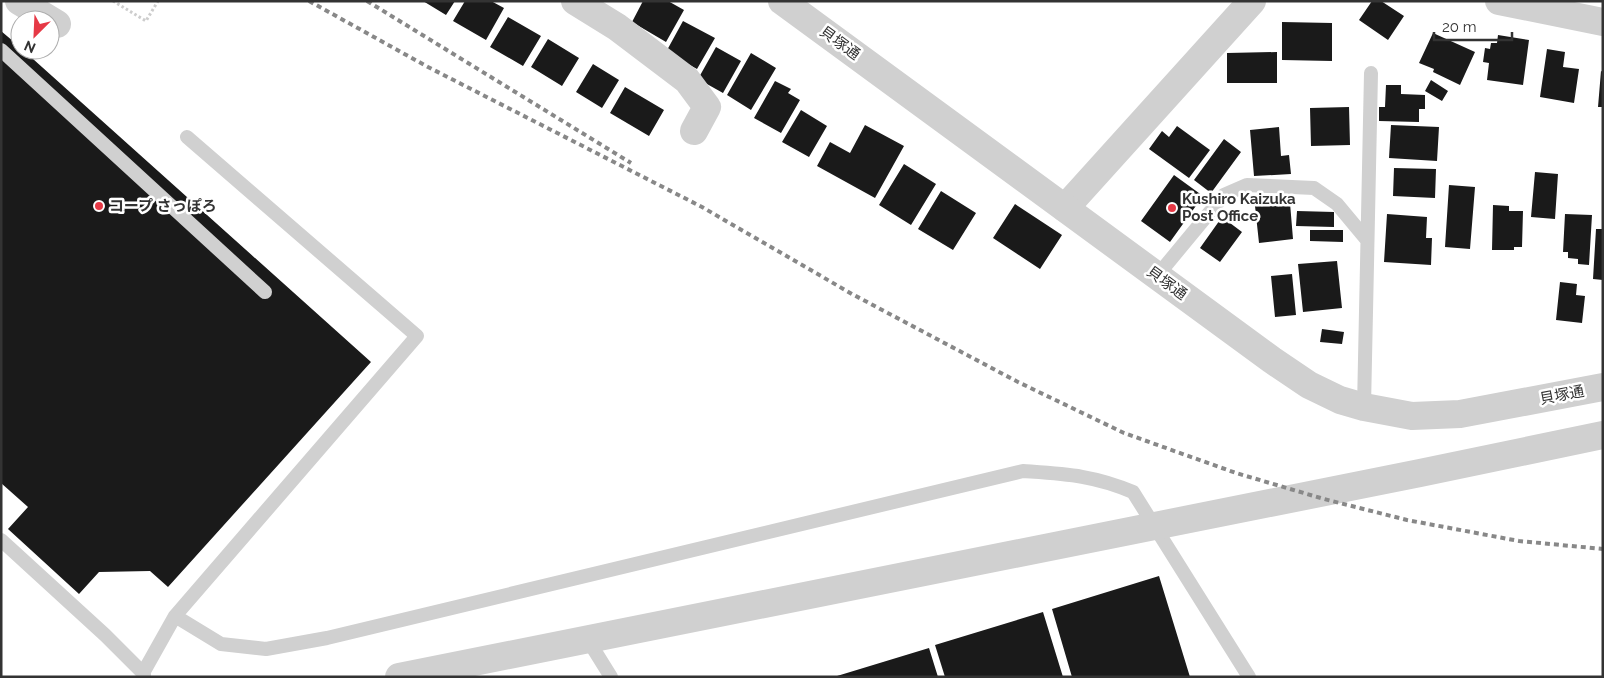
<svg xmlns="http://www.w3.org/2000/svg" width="1604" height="678" viewBox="0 0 1604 678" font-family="Raleway,'Noto Sans JP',sans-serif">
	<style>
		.building { fill: #1a1a1a }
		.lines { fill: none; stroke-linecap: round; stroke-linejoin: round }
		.path { stroke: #cdcdcd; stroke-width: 3; stroke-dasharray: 2.5 2.5; stroke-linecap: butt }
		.service { stroke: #d0d0d0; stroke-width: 14 }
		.minor { stroke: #d0d0d0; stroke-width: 28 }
		.tertiary { stroke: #d0d0d0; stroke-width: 28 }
		.rail { stroke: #888; stroke-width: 4; stroke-dasharray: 5 4; stroke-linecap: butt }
		.poi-dot { fill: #e63946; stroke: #fff; stroke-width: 2 }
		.labels { text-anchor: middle; stroke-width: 5; stroke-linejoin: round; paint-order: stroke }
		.street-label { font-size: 15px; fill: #333; stroke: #fff }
		.poi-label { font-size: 15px; font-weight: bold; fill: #333; stroke: #fff; text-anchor: start }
	</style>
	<rect width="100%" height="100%" fill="#fff"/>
	<path class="building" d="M423 1H455L446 15Z
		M465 1H491L504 8 486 40 453 21Z
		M643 1H668L684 10 666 42 632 22Z
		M1372 1H1381L1404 16 1388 40 1359 20Z
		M508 17 541 36 523 66 490 47Z
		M683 21 715 38 697 69 666 52Z
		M1282 22 1332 23V61L1282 60Z
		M1 31 20 47V50H23L371 362 168 587 150 571 99 572 79 594 8 529 28 507 1 483Z
		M1433 33 1475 52 1460 85 1433 72 1434 69 1419 63Z
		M1498 35 1529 40 1523 85 1487 80 1489 63 1483 62 1485 48 1490 49 1491 43H1497Z
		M548 39 579 58 562 86 531 67Z
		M716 47 741 61 723 93 698 79Z
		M1547 49 1565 52 1563 67 1579 69 1574 103 1540 97Z
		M1277 52V83H1227V53Z
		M751 53 776 68 751 110 727 95Z
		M593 64 619 80 602 108 576 92Z
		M1601 71 1603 72V107H1598Z
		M1431 80 1448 91 1442 101 1425 91Z
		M775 81 791 89 788 93 800 100 781 133 754 118Z
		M1386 85H1401V94L1425 95V109H1419V122L1379 121V107H1385Z
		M625 87 664 110 649 136 610 113Z
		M1349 107 1350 145 1311 146 1310 108Z
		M801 110 827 126 809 157 782 142Z
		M865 125 904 146 875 198 817 166 830 142 850 153Z
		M1391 125 1439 127 1437 161 1389 158Z
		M1177 126 1210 150 1189 178 1149 149 1162 131 1169 137Z
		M1279 127 1281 156 1289 155 1291 174 1254 176 1250 130Z
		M1224 139 1241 152 1211 193 1194 180Z
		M904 164 936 184 911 225 879 205Z
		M1394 168 1436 169 1435 198 1393 196Z
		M1535 172 1558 174 1555 219 1531 217Z
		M1174 175 1203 196 1170 242 1141 221Z
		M1449 185 1475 187 1470 249 1445 247Z
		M941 191 976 213 953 250 918 229Z
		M1290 203 1293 239 1259 243 1255 206Z
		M1015 204 1062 235 1040 269 993 238Z
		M1493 205 1509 206V211H1523L1522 247H1514V250H1492Z
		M1297 211 1334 212V227L1296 226Z
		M1387 214 1427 217 1426 238H1432L1431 265 1384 262Z
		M1565 214 1592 215 1589 265 1578 264V259L1568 258V252H1563Z
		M1222 217 1242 232 1220 262 1200 248Z
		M1596 229H1603V280L1593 279Z
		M1310 230H1343V242L1310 241Z
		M1337 261 1342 308 1303 312 1298 264Z
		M1292 274 1296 315 1275 317 1271 276Z
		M1560 282 1577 284 1576 295 1585 296 1582 323 1556 320Z
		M1322 329 1344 332 1342 344 1320 342Z
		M1159 576 1190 677H1072L1052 609Z
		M1043 612 1063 677H945L935 645Z
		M929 648 938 677H837V676Z"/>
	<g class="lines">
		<path class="path" d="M113 1 146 21 158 1"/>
		<path class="service" d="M1 50 265 292
			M1157 276 1224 195 1247 185 1314 188 1337 204 1367 240
			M1364 407 1371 73
			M1 540 105 635 144 674V677
			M175 616 221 644 266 649 327 638 1023 471C1065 474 1093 475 1133 492L1249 677
			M588 640 611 677
			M143 673 175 616 417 336 187 137"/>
		<path class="minor" d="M19 1 57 24
			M575 1 617 27 687 80 707 107 694 131
			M1499 1 1603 22
			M1065 208 1252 1"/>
		<path class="tertiary" d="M782 1 1272 360 1309 385 1340 400 1364 407 1412 416 1460 414 1603 387
			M399 677 1420 473 1603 435"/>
		<path class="rail" d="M309 1 428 67 702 207 852 294 1018 382 1124 433 1236 473 1324 499 1407 520 1519 541 1603 549
			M367 1 631 163"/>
	</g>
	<g class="poi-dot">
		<circle cx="99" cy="206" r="5"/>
		<circle cx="1172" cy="208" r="5"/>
	</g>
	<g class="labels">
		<g class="street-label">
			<text transform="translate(840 43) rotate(36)" y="5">貝塚通</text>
			<text transform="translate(1167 283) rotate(36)" y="5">貝塚通</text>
			<text transform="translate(1562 395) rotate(-11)" y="5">貝塚通</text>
		</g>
		<g class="poi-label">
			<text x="1182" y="204">Kushiro Kaizuka<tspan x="1182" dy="17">Post Office</tspan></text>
			<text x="109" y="211">コープ さっぽろ</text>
		</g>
	</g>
	<rect width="1604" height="678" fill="none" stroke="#333333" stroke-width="5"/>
	<g transform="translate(35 35) rotate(204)"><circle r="24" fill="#ffffff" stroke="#adadad"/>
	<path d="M0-4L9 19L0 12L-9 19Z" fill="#e63946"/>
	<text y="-8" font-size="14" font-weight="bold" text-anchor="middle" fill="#333333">N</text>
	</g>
	<path d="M1434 32v8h78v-8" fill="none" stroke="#333333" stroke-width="2.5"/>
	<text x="1442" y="32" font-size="15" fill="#333333" stroke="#ffffff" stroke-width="4" paint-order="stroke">20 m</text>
</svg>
